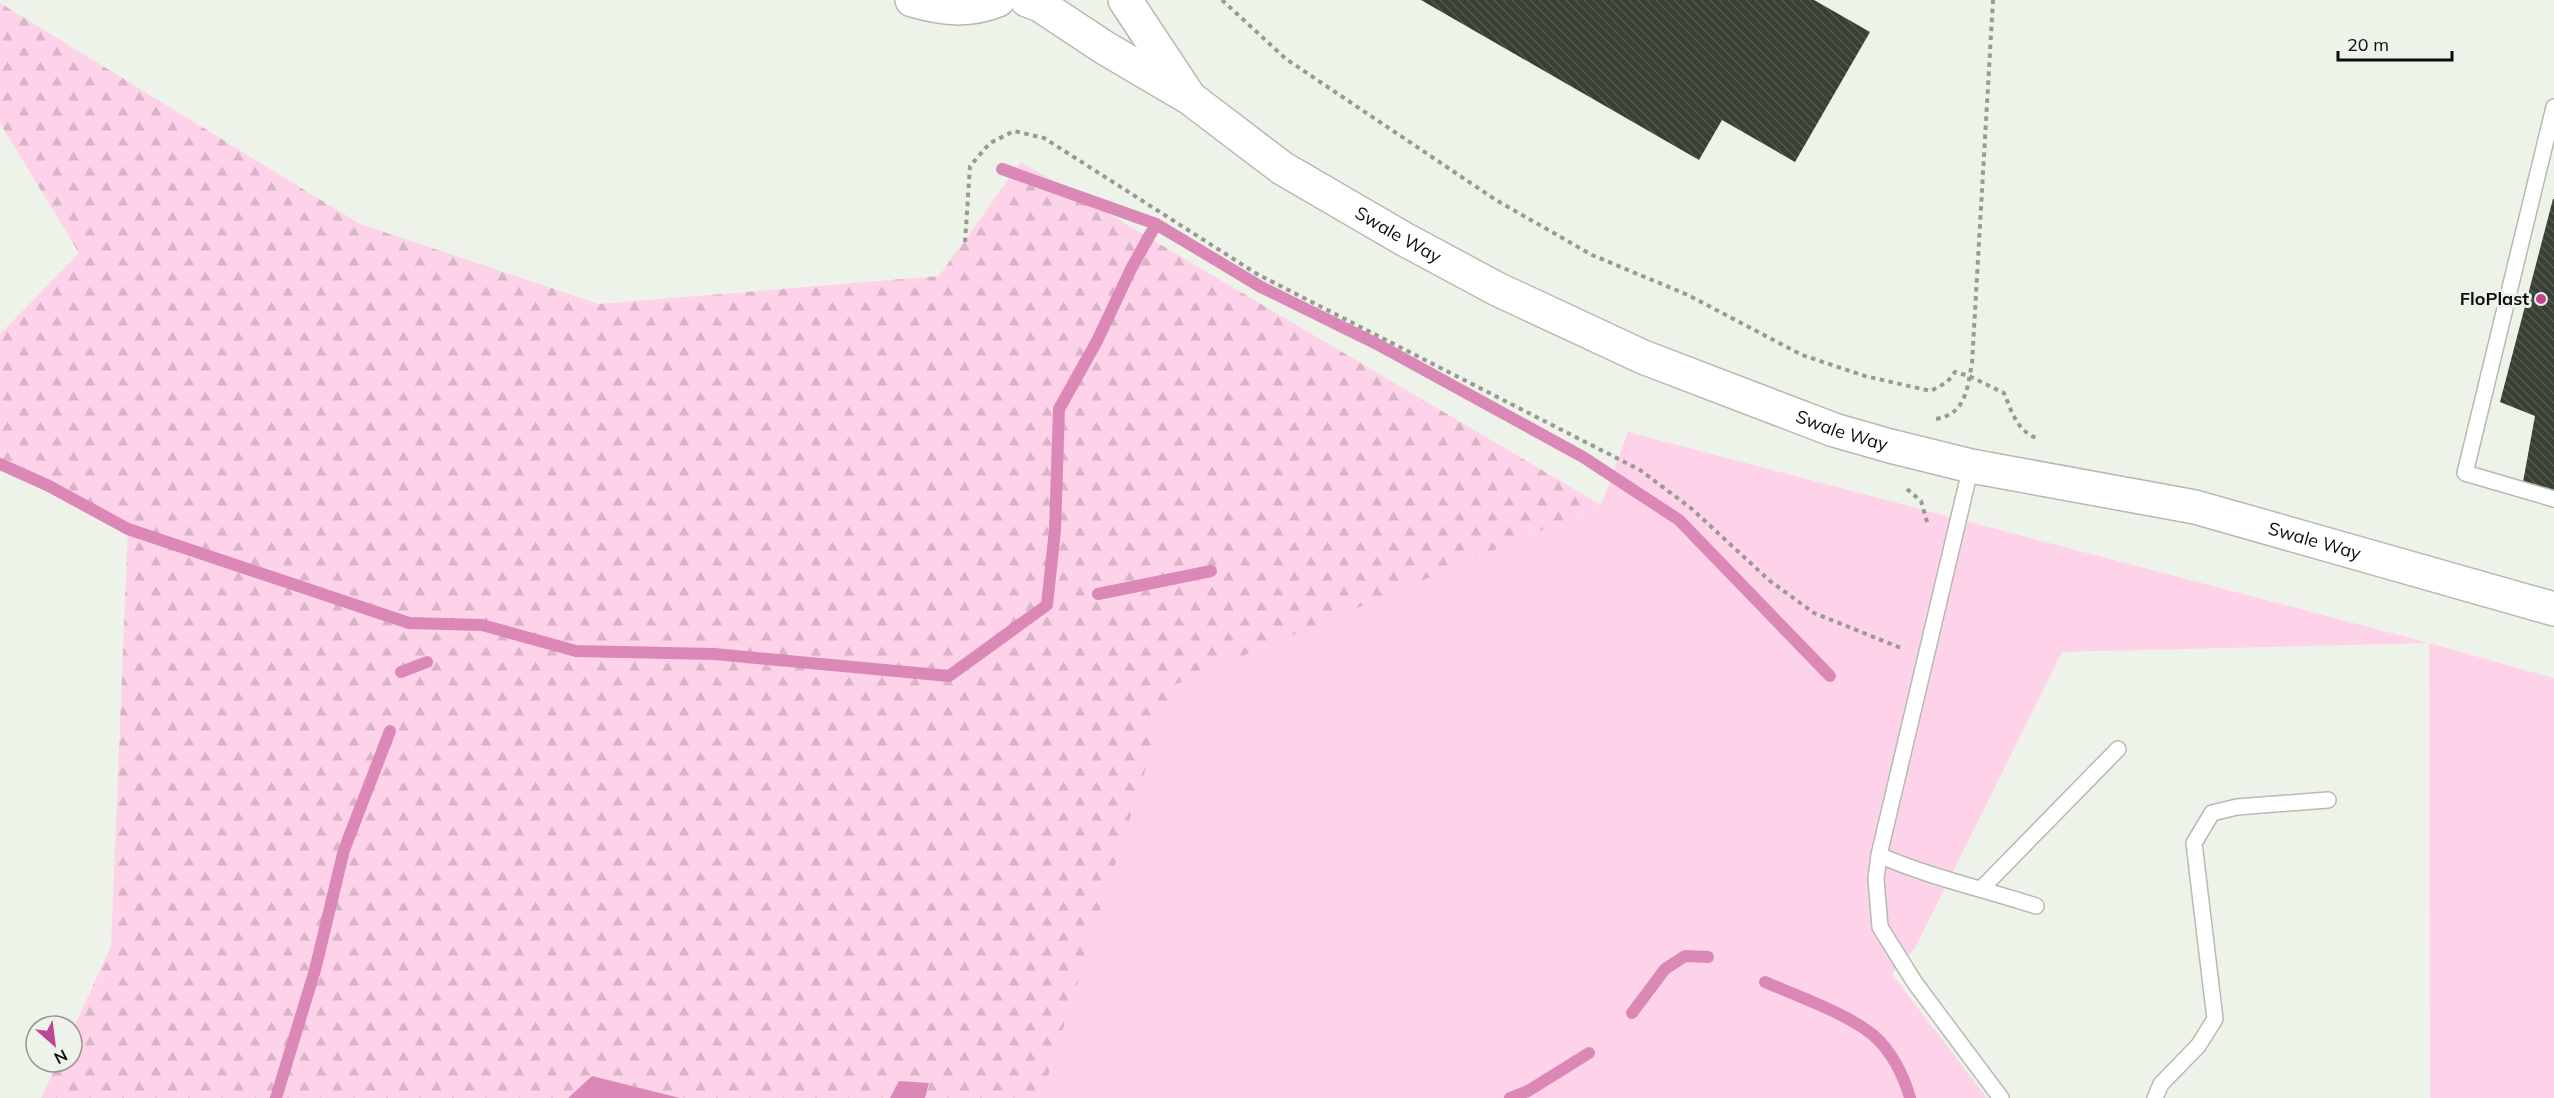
<svg xmlns="http://www.w3.org/2000/svg" width="2554" height="1098" viewBox="0 0 2554 1098" font-family="Mulish,sans-serif">
	<style>
		.green { fill: #fed3ea }
		.forest { fill: url(#forest-firs) }
		.water { fill: #db88b7 }
		.lines { fill: none; stroke-linecap: round; stroke-linejoin: round }
		.stream { stroke: #db88b7; stroke-width: 12 }
		.building { fill: url(#building-back-hatch) }
		.lane-casing { stroke: #b5bbb1; stroke-width: 18 }
		.secondary-casing { stroke: #b5bbb1; stroke-width: 36 }
		.path { stroke: #979b94; stroke-width: 4; stroke-dasharray: 4.5 4.5; stroke-linecap: butt }
		.lane { stroke: #fff; stroke-width: 15 }
		.secondary { stroke: #fff; stroke-width: 33 }
		.poi-dot { fill: #c14493; stroke: #eef3e9; stroke-width: 2 }
		.labels { text-anchor: middle; stroke-width: 6; stroke-linejoin: round; paint-order: stroke }
		.street-label { font-size: 18px; fill: #0b0d09; stroke: #eef3e9 }
		.poi-label { font-size: 18px; font-weight: bold; fill: #0b0d09; stroke: #eef3e9; text-anchor: end }
	</style>
	<defs>
		<pattern id="forest-firs" width="22" height="20" patternUnits="userSpaceOnUse" patternTransform="scale(1.5)"><rect width="22" height="20" fill="#fed3ea"/><path d="M5 1l3.5 6h-7zM16 11l3.5 6h-7z" fill="#d8b4c7"/></pattern>
		<pattern id="building-back-hatch" width="6" height="6" patternUnits="userSpaceOnUse" patternTransform="scale(1.5)"><rect width="6" height="6" fill="#3a3f36"/><path d="M-1 5l2 2M0 0l6 6M5-1l2 2" fill="none" stroke="#53574f"/></pattern>
	</defs>
	<rect width="100%" height="100%" fill="#eef3e9"/>
	<path class="green" d="M1628 432 2429 643 2554 678V1098H2430L2429 643 2062 652 1915 948 1892 974 1987 1098H1041L1171 686 1601 505Z"/>
	<path class="forest" d="M0 3 360 224 599 304 939 276 1021 162 1601 505 1172 686 1041 1098H925L929 1084 899 1081 890 1098H680L593 1076 568 1098H41L58 1062H72V1031L111 946 128 529 49 486 0 464V334L79 253 0 123Z"/>
	<path class="water" d="M592 1076 680 1098H568Z
		M899 1081 929 1083 925 1098H890Z"/>
	<g class="lines">
		<path class="stream" d="M1002 169 1156 224 1261 287 1377 344 1583 457 1679 520 1830 676
			M0 464 49 486 128 529 409 623 482 625 576 651 714 654 949 676 1047 605 1055 530 1059 409 1097 341 1131 269 1156 224
			M1098 594 1211 571
			M401 672 427 662
			M1765 982C1797 996 1846 1013 1873 1035 1891 1050 1904 1076 1910 1098
			M1632 1013 1665 969 1685 956 1708 957
			M276 1098 315 970 344 850 390 731
			M1510 1098 1528 1091 1589 1053"/>
	</g>
	<path class="building" d="M1421 0H1814L1870 32 1795 162 1722 120 1699 160Z
		M2553 199H2554V490L2523 482 2535 416 2500 402Z"/>
	<g class="lines">
		<g class="lane-casing">
			<path id="lane" d="M2554 107 2465 473 2554 499
				M1971 466 1879 855 1876 879 1880 927 1915 983 2001 1098
				M1879 855C1929 877 1984 889 2036 906
				M1982 888 2118 749
				M2155 1098 2161 1084 2198 1046 2215 1019 2194 843 2212 813 2237 807 2328 800"/>
		</g>
		<g class="secondary-casing">
			<g id="secondary">
				<path d="M912 0C943 9 968 12 998 0"/>
				<path id="s1" d="M1027 0 1040 5 1105 48 1190 98 1282 168 1404 239 1497 289 1643 357 1834 430 1890 446 1971 466 2195 507 2554 609"/>
				<path d="M1125 0 1186 92"/>
			</g>
		</g>
		<path class="path" d="M1222 0 1286 59 1496 200 1592 255 1688 295 1802 355 1865 376 1931 391 1947 382 1955 372 1969 376 2004 393C2012 412 2017 432 2039 439
			M965 242 970 166 990 143 1014 131 1044 138 1257 274 1640 470 1692 509 1770 581 1814 613 1901 648
			M1936 419C1966 414 1967 389 1972 363L1993 0
			M1907 489 1921 501 1928 525"/>
		<use href="#lane" class="lane"/>
		<use href="#secondary" class="secondary"/>
	</g>
	<circle class="poi-dot" cx="2541" cy="299" r="6"/>
	<g class="labels">
		<g class="street-label">
			<text dy="6" stroke="none"><textPath href="#s1" startOffset="440">Swale Way</textPath></text>
			<text dy="6" stroke="none"><textPath href="#s1" startOffset="926">Swale Way</textPath></text>
			<text dy="6" stroke="none"><textPath href="#s1" startOffset="1412">Swale Way</textPath></text>
		</g>
		<g class="poi-label">
			<text x="2529" y="305">FloPlast</text>
		</g>
	</g>
	<g transform="translate(54 1044) rotate(152)"><circle r="28" fill="#eef3e9" stroke="#93978f" stroke-width="1.5"/>
	<path d="M0-4.5L10 22L0 15L-10 22Z" fill="#c14493"/>
	<text y="-9" font-size="16" font-weight="bold" text-anchor="middle" fill="#0b0d09">N</text>
	</g>
	<path d="M2338 51v9h114v-9" fill="none" stroke="#0b0d09" stroke-width="3"/>
	<text x="2347" y="51" font-size="18" fill="#0b0d09" stroke="#eef3e9" stroke-width="4.5" paint-order="stroke">20 m</text>
</svg>
